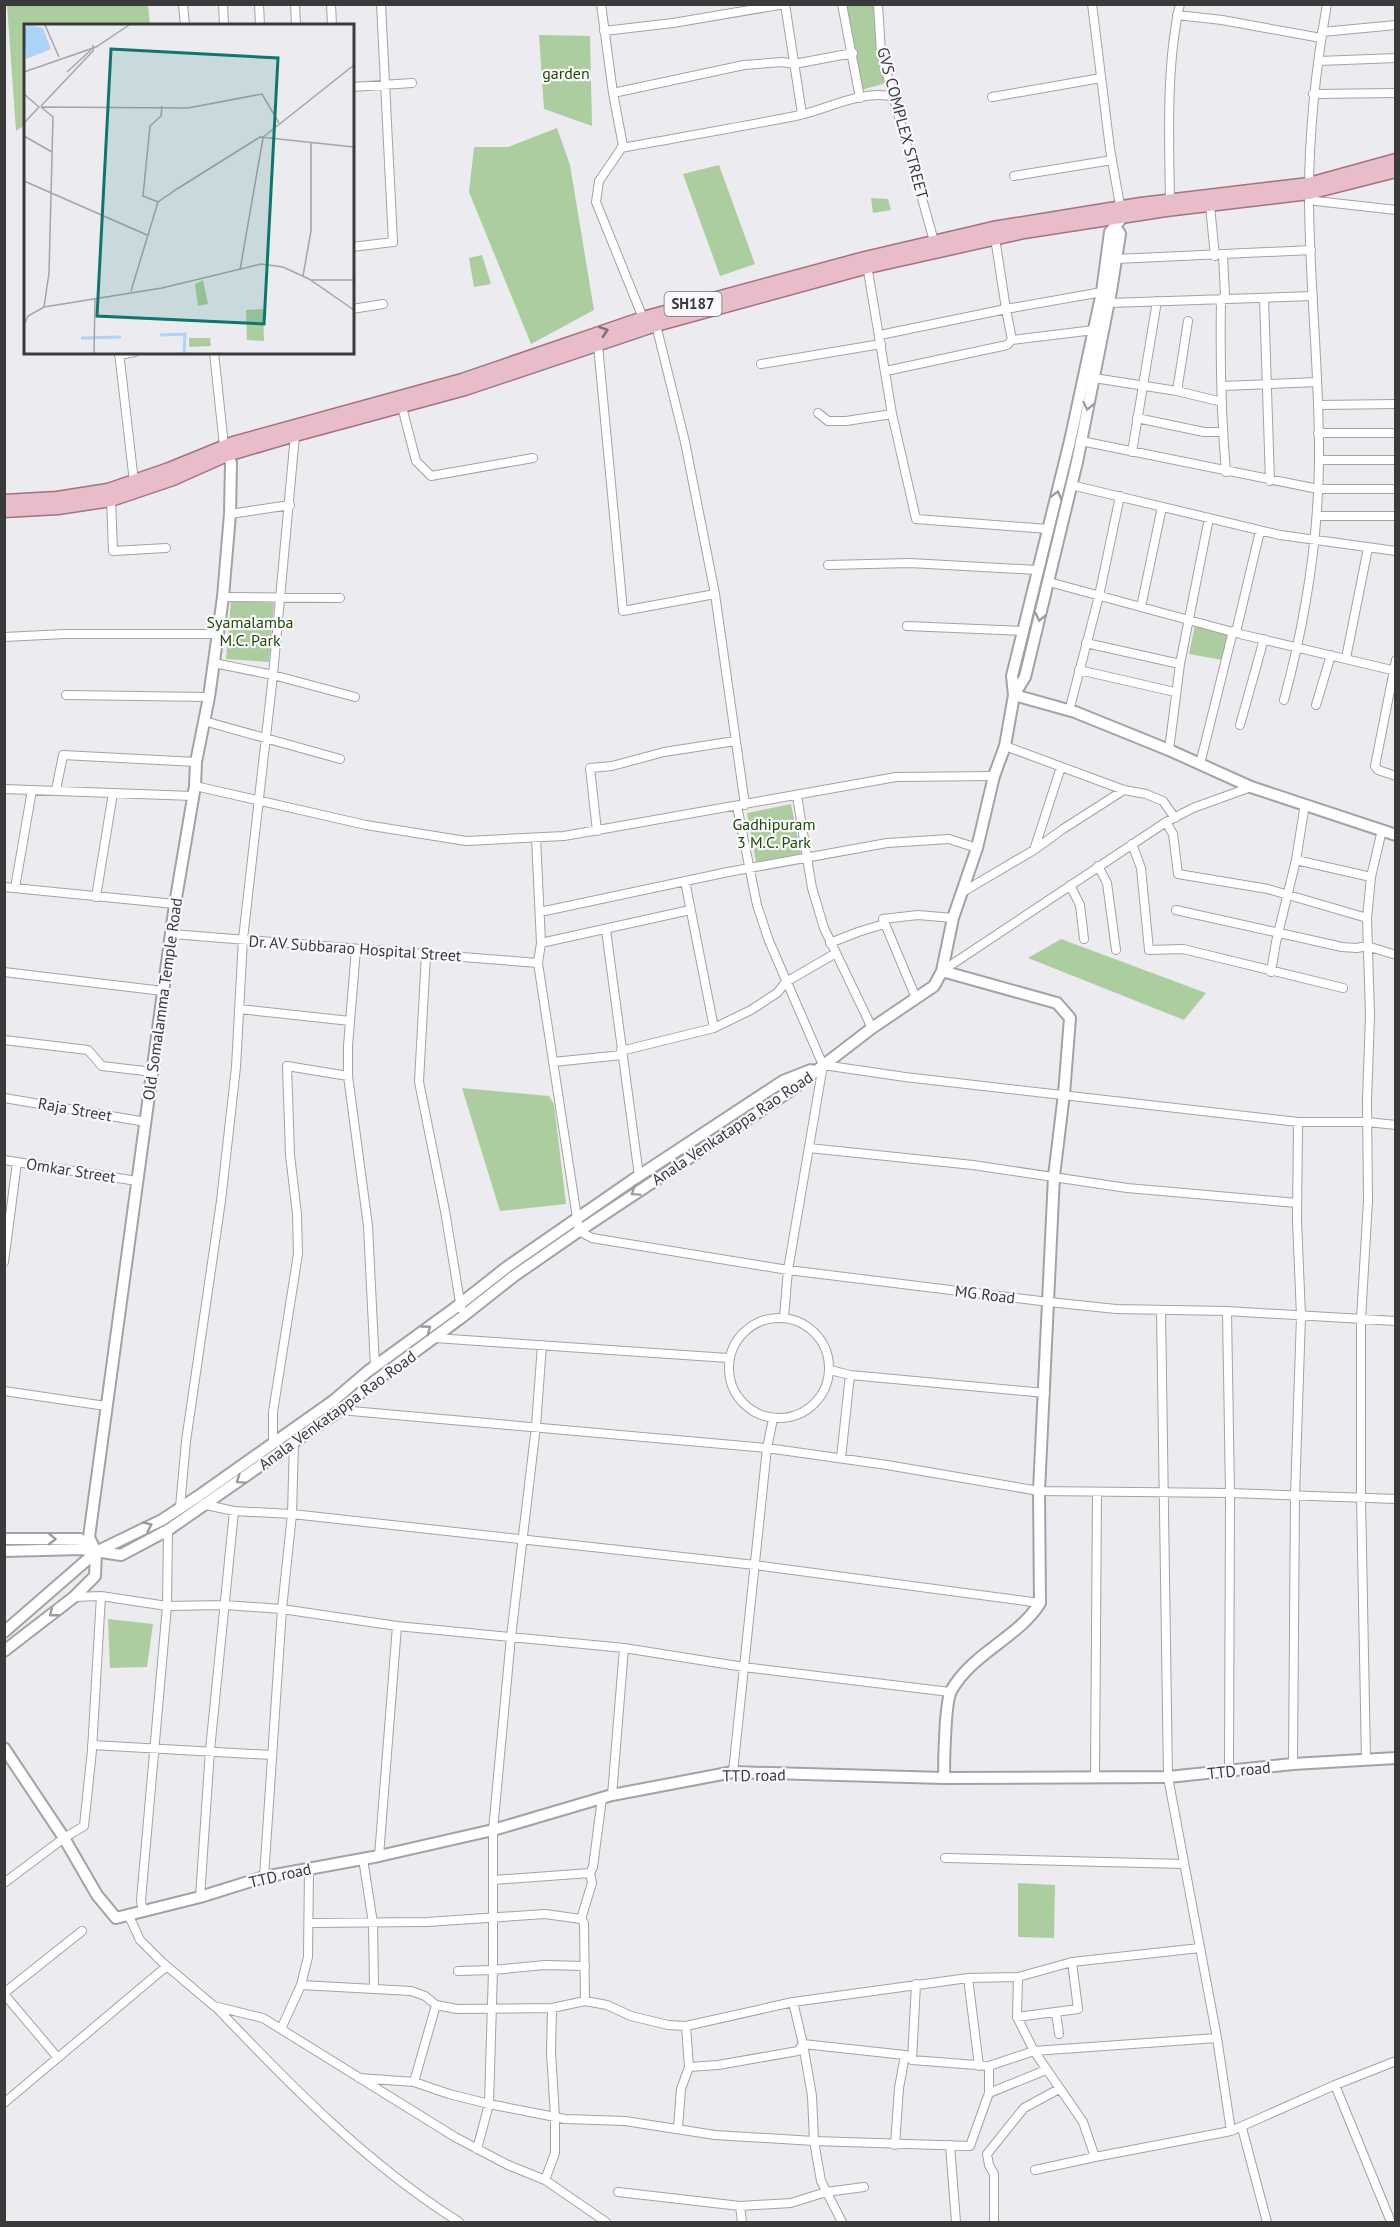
<svg xmlns="http://www.w3.org/2000/svg" width="1400" height="2227" viewBox="0 0 1400 2227" font-family="'PT Sans',sans-serif">
	<style>
		.green { fill: #acce9e }
		.lines { fill: none; stroke-linecap: round; stroke-linejoin: round }
		.street-casing { stroke: #a3a3a7; stroke-width: 10 }
		.secondary-casing { stroke: #a3a3a7; stroke-width: 14 }
		.primary-casing { stroke: #a37180; stroke-width: 15 }
		.street { stroke: #fff; stroke-width: 8 }
		.secondary { stroke: #fff; stroke-width: 10 }
		.primary { stroke: #e9bcc9; stroke-width: 12 }
		.oneway { stroke: #806e74 }
		.oneway2 { stroke: #9c9c9d }
		.labels { text-anchor: middle; stroke-width: 4.5; stroke-linejoin: round; paint-order: stroke }
		.shield { fill: #f9f8fd; stroke: #737375; stroke-width: 1.5 }
		.shield-label { font-size: 15px; font-weight: bold; fill: #3a3a3b }
		.park-label { font-size: 16px; fill: #1f4d00; stroke: #f9f8fd }
		.street-label { font-size: 16px; fill: #3a3a3b; stroke: #f9f8fd }
		.inset-river { fill: none; stroke: #add3f8; stroke-width: 3 }
		.inset-road { fill: none; stroke: #a5a4a8; stroke-width: 1.5 }
		.view { fill: #0f766e; fill-opacity: 0.15; stroke: #0f766e; stroke-width: 3 }
		.inset-edge { fill: none; stroke: #3a3a3b; stroke-width: 3 }
	</style>
	<rect width="100%" height="100%" fill="#ecebf0"/>
	<path class="green" d="M7 5H148L150 25 26 26 25 125 16 131Z
		M844 5H878L890 82 861 90Z
		M539 35 590 36 592 126 544 109Z
		M557 128 570 165 594 310 531 344 469 192 474 147H508Z
		M719 165 755 264 720 276 683 174Z
		M871 198 888 199 891 210 873 213Z
		M482 255 491 284 474 287 469 258Z
		M231 600 274 603 269 662 226 659Z
		M1195 625 1228 631 1222 660 1189 654Z
		M791 804 801 854 756 862 747 813Z
		M1061 939 1206 993 1184 1020 1028 958Z
		M462 1088 549 1096 554 1104 566 1204 500 1211Z
		M108 1619 153 1624 147 1667 110 1668Z
		M1018 1883 1055 1885 1054 1938 1018 1937Z"/>
	<g class="lines">
		<g class="street-casing">
			<path id="street" d="M183 4 185 26
				M223 4 224 26
				M259 4 260 26
				M295 4 296 26
				M331 4 332 26
				M601 4 613 93 623 146 599 181 596 202 643 318 656 325 685 442 715 594 745 805
				M785 4 802 114
				M842 4 860 98
				M878 4 881 53 934 241
				M1092 4 1110 149 1121 211
				M1177 15 1222 20 1321 38
				M604 31 673 23 785 4
				M1322 32 1396 25
				M1319 61 1396 58
				M352 87 412 83
				M613 93 744 65 782 62 794 64 853 53
				M1313 94 1396 93
				M992 97 1101 78
				M621 148C681 137 741 127 800 115 830 108 864 89 894 97
				M1014 176 1112 160
				M1309 193 1316 201 1396 210
				M1170 200C1169 140 1166 63 1180 4
				M1210 206 1215 256
				M995 238 1006 309 1102 292
				M352 247 393 242 381 4
				M1223 256 1225 295 1221 300C1220 357 1221 415 1226 472
				M1116 259 1311 250
				M867 265 892 414 916 519 1048 529
				M1264 298 1270 481
				M1109 303 1313 296
				M352 309 383 304
				M880 335 1006 309 1012 340
				M598 345 623 611 715 594
				M119 352 134 482
				M214 352 224 446
				M119 355 135 352
				M761 364 881 344
				M886 371 1007 345 1012 340 1094 330
				M1094 378 1177 391 1222 402
				M1222 386 1317 382
				M1177 391 1188 321
				M1318 405 1396 404
				M402 407 416 461 431 476 533 458
				M818 413 828 421H846L892 414
				M1137 418 1204 432H1222
				M1318 433H1396
				M1081 441 1318 489H1396
				M1132 452 1157 301
				M1319 460H1396
				M1071 485 1280 535 1396 551
				M111 500 113 551 166 548
				M230 514 290 505
				M1317 516H1396
				M828 565 910 563 1038 570
				M1049 582 1240 634 1396 671
				M223 597 340 598
				M1141 607 1162 507
				M907 626 1022 631
				M1236 632 1260 531
				M4 637 65 634H217
				M1086 643 1180 664
				M1346 658 1368 548
				M1396 660 1375 766 1378 770 1396 776
				M214 663 273 675 355 697
				M1079 670 1175 692
				M66 695 209 697
				M1284 700C1305 622 1318 543 1319 462 1320 373 1309 284 1309 194 1309 131 1316 67 1327 4
				M1316 705 1331 655
				M1069 711 1099 596 1120 496
				M204 721 340 759
				M1240 725 1264 639
				M1005 746 1124 790 1146 794 1163 801 1175 818
				M1169 750 1180 664 1209 518
				M1200 764 1233 631
				M195 786 366 825 466 841 564 836 896 777 994 776
				M4 789 193 796
				M56 790 63 755 196 762
				M797 796 812 888 824 928 872 1028
				M737 806 757 905 769 941 823 1065 788 1270 784 1317
				M1166 822 1173 834 1178 874 1268 889 1367 918
				M597 831 590 768 612 766 664 752 735 741
				M536 838 541 943 538 963 579 1231 592 1238 788 1270 1049 1302 1116 1309 1227 1311 1396 1321
				M1132 844 1141 868 1149 950 1183 949 1343 988
				M1034 850 1061 767
				M1296 860 1371 877
				M1098 866 1107 883 1116 950
				M685 881 714 1028
				M1070 885 1080 905 1084 939
				M4 887 175 904
				M15 888 32 790
				M961 893 1034 850 1063 829 1124 790
				M96 897 113 793
				M1176 910 1342 947 1357 948 1367 946 1396 955
				M540 912 728 872 887 843 949 839 977 848
				M606 930 639 1176
				M172 934 538 963
				M541 943 690 910
				M830 943 858 932 884 924
				M356 949 348 1046V1076L368 1226 375 1367
				M426 954 419 1082 445 1211 461 1308
				M942 971 1166 822 1193 808 1251 787
				M4 972 163 991
				M1271 972 1276 942 1296 860 1305 804
				M916 998 883 919 918 915 953 918
				M239 1009 350 1021
				M4 1040 88 1050 102 1066 153 1072
				M621 1051 714 1028 751 1010 777 993 786 982 836 953
				M553 1062 622 1055
				M823 1065 905 1077 1298 1122H1367L1396 1125
				M4 1098 146 1122
				M809 1148 973 1165 1127 1188 1297 1203
				M4 1160 137 1181
				M4 1262 17 1162
				M1161 1310 1168 1777 1217 2038 1231 2131
				M1227 1311 1230 1493 1229 1771
				M729 1368a50 50 0 1 1 100 0a50 50 0 1 1-100 0Z
				M435 1338 728 1358
				M830 1370 850 1375 1045 1393
				M4 1391 106 1406
				M338 1408 340 1410 767 1448 887 1465 1039 1491 1230 1493 1396 1499
				M273 1443V1412L298 1254 297 1214 290 1155 287 1066 348 1076
				M841 1458 850 1375
				M206 1505 234 1511 292 1514 755 1565 1040 1603
				M180 1507 186 1441 221 1201 236 1067 243 939 273 675 295 435
				M74 1597 101 1596 167 1606 225 1605 282 1609 397 1626 624 1648 744 1667 950 1692
				M92 1745 271 1755
				M1366 1760 1361 1497V1319L1368 1201 1367 1101 1370 1015 1367 918 1371 877 1382 830
				M1293 1764 1295 1495 1301 1316 1297 1220 1298 1122
				M733 1772 767 1448 773 1419
				M1095 1776 1097 1492
				M612 1795 624 1648
				M379 1856 397 1626
				M945 1858 1184 1864
				M363 1859 373 1923 374 1988
				M264 1877 282 1609 292 1514 294 1442
				M493 1880 590 1873
				M4 1883 64 1838 84 1826 92 1750 101 1596
				M200 1897 210 1750 234 1511
				M143 1912 141 1900 167 1606 168 1530
				M129 1916 140 1940 162 1962 214 2006 263 2018 455 2137 508 2165 545 2180 606 2222
				M581 1919 592 1883 590 1873 593 1867 602 1798
				M309 1923 427 1922 545 1914 581 1919 584 1923 585 2001
				M458 1971 493 1970 545 1965 585 1966
				M968 1978 979 2066
				M916 1984 912 2060 989 2066 1034 2051 1017 2017 1018 1977
				M301 1985 411 1991 425 1996 436 2005 457 2009 552 2008 585 2001 607 2005 631 2016 668 2025 686 2026 793 2002 968 1978 1018 1977 1072 1962 1200 1948
				M4 1993 82 1931
				M4 1994 58 2058
				M793 2002 803 2044 812 2096 814 2141 821 2181 842 2222
				M216 2007C290 2085 367 2164 459 2222
				M1056 2012 1059 2034
				M1017 2017 1078 2009 1072 1962
				M281 2029 301 1985 308 1957 309 1868
				M689 2067 718 2065 798 2051 803 2044 905 2055 912 2060
				M359 2078 414 2082 449 2094 489 2104 565 2119 625 2121 715 2135 814 2141 970 2146 989 2093V2066
				M414 2082 436 2005
				M1335 2085 1391 2222
				M989 2093 1046 2070
				M4 2103 167 1966
				M678 2128 681 2089 689 2067 686 2026
				M1242 2128 1267 2222
				M895 2145 899 2088 905 2055
				M950 2145 956 2222
				M477 2149 489 2104 493 1970V1830L511 1637 536 1426 542 1345
				M1095 2157 1083 2122 1034 2051 1217 2038
				M1035 2170 1095 2157 1231 2131 1335 2085 1396 2061
				M545 2180 555 2153V2117L551 2052 552 2008
				M618 2192 740 2206 791 2203 826 2192 864 2187
				M740 2206 742 2222
				M994 2222V2174L989 2165 987 2154 1024 2108 1059 2089"/>
		</g>
		<g class="secondary-casing">
			<path id="secondary" d="M1014 695 1025 677 1077 462 1111 291 1120 234 1115 226
				M1014 695 1075 712 1169 750 1251 787 1396 835
				M942 971 1057 1003 1070 1018 1064 1094 1054 1176 1039 1491 1040 1603C1018 1638 972 1653 951 1691 945 1702 944 1762 944 1778
				M4 1539H80L93 1550
				M4 1551 82 1549 121 1555 168 1530 340 1410 375 1381 462 1317 514 1276 579 1231 790 1091 872 1028 934 986 942 971 953 918 977 848 994 776 1005 746 1014 695 1012 676 1070 441 1102 292 1110 232 1122 218
				M4 1632 96 1552 162 1520 200 1495 333 1401 367 1372 455 1308 507 1267 634 1179 783 1081 811 1070
				M4 1651 74 1597 95 1576 96 1552 89 1537 175 904 195 786 196 762 209 697 223 597 230 514 231 463 225 449
				M4 1748 64 1838 97 1895 116 1918 200 1897 264 1877 379 1856 493 1830 612 1795 733 1772 944 1778 1168 1777 1293 1764 1396 1758"/>
		</g>
		<g class="primary-casing">
			<path id="primary" d="M4 501 57 498 108 490 169 469 233 443 462 380 643 318 865 258 993 228 1141 204 1309 184 1396 160
				M4 511 58 508 111 500 173 479 227 455 295 435 465 389 656 325 868 267 1024 232 1166 210 1309 193 1396 171"/>
		</g>
		<use href="#street" class="street"/>
		<use href="#secondary" class="secondary"/>
		<use href="#primary" class="primary"/>
	</g>
	<defs><path id="oneway-chevron" d="M-2-3.5L2.5 0L-2 3.5" fill="none" stroke-width="1.6" stroke-linecap="round" stroke-linejoin="round" transform="scale(1.5)"/></defs>
	<use class="oneway" href="#oneway-chevron" transform="translate(604 331) rotate(-19)"/>
	<g class="oneway2">
		<use href="#oneway-chevron" transform="translate(1088 406) rotate(101)"/>
		<use href="#oneway-chevron" transform="translate(1057 495) rotate(-76)"/>
		<use href="#oneway-chevron" transform="translate(1040 617) rotate(103)"/>
		<use href="#oneway-chevron" transform="translate(635 1192) rotate(146)"/>
		<use href="#oneway-chevron" transform="translate(427 1329) rotate(-36)"/>
		<use href="#oneway-chevron" transform="translate(240 1480) rotate(145)"/>
		<use href="#oneway-chevron" transform="translate(148 1526) rotate(-25)"/>
		<use href="#oneway-chevron" transform="translate(52 1539) rotate(1)"/>
		<use href="#oneway-chevron" transform="translate(53 1613) rotate(142)"/>
	</g>
	<g class="labels">
		<rect class="shield" x="664.5" y="292" width="57" height="24" rx="4.5"/>
		<g class="shield-label">
			<text x="693" y="309">SH187</text>
		</g>
		<g class="park-label">
			<text x="566" y="79">garden</text>
			<text x="250" y="628">Syamalamba<tspan x="250" dy="18">M.C. Park</tspan></text>
			<text x="774" y="830">Gadhipuram<tspan x="774" dy="18">3 M.C. Park</tspan></text>
		</g>
		<g class="street-label">
			<text transform="translate(903 123) rotate(75)" y="6">GVS COMPLEX STREET</text>
			<text transform="translate(355 948) rotate(4)" y="6">Dr. AV Subbarao Hospital Street</text>
			<text transform="translate(162 999) rotate(-82)" y="6">Old Somalamma Temple Road</text>
			<text transform="translate(75 1109) rotate(10)" y="6">Raja Street</text>
			<text transform="translate(732 1128) rotate(-34)" y="6">Anala Venkatappa Rao Road</text>
			<text transform="translate(71 1170) rotate(9)" y="6">Omkar Street</text>
			<text transform="translate(985 1294) rotate(7)" y="6">MG Road</text>
			<text transform="translate(337 1410) rotate(-36)" y="6">Anala Venkatappa Rao Road</text>
			<text transform="translate(1239 1770) rotate(-6)" y="6">TTD road</text>
			<text transform="translate(754 1775) rotate(-1)" y="6">TTD road</text>
			<text transform="translate(280 1875) rotate(-13)" y="6">TTD road</text>
		</g>
	</g>
	<g transform="translate(24 24)">
		<rect width="330" height="330" fill="#ecebf0"/>
		<path d="M179 256 184 280 174 282 171 260ZM239 285 240 317 223 316 222 286ZM165 314H186L187 322 165 323Z" fill="#acce9e"/>
		<path d="M5 1 19 4 27 25 2 35 0 5Z" fill="#add3f8"/>
		<path class="inset-river" d="M136 311 161 310 160 329M57 314 97 313"/>
		<path class="inset-road" d="M21 1 35 33M0 48 72 23 105 1M43 48 67 26M0 70 15 83 0 99M17 82 69 27V21M17 83 164 84 238 70 255 99M17 83 29 93 25 249 20 283M0 112 28 128M238 114 330 41M0 157 123 211M134 178 119 172 126 102 137 92 138 82M216 246 239 114M279 252 287 207V118M287 256H330M107 267 134 178 153 165 236 113 330 123M0 301 4 292 20 283 138 264 237 240 259 243 285 255 330 286M70 329 71 275"/>
		<path class="view" d="M87 25 254 34 240 300 73 292Z"/>
		<rect width="330" height="330" class="inset-edge"/>
	</g>
	<rect width="1400" height="2227" fill="none" stroke="#3a3a3b" stroke-width="12"/>
</svg>
